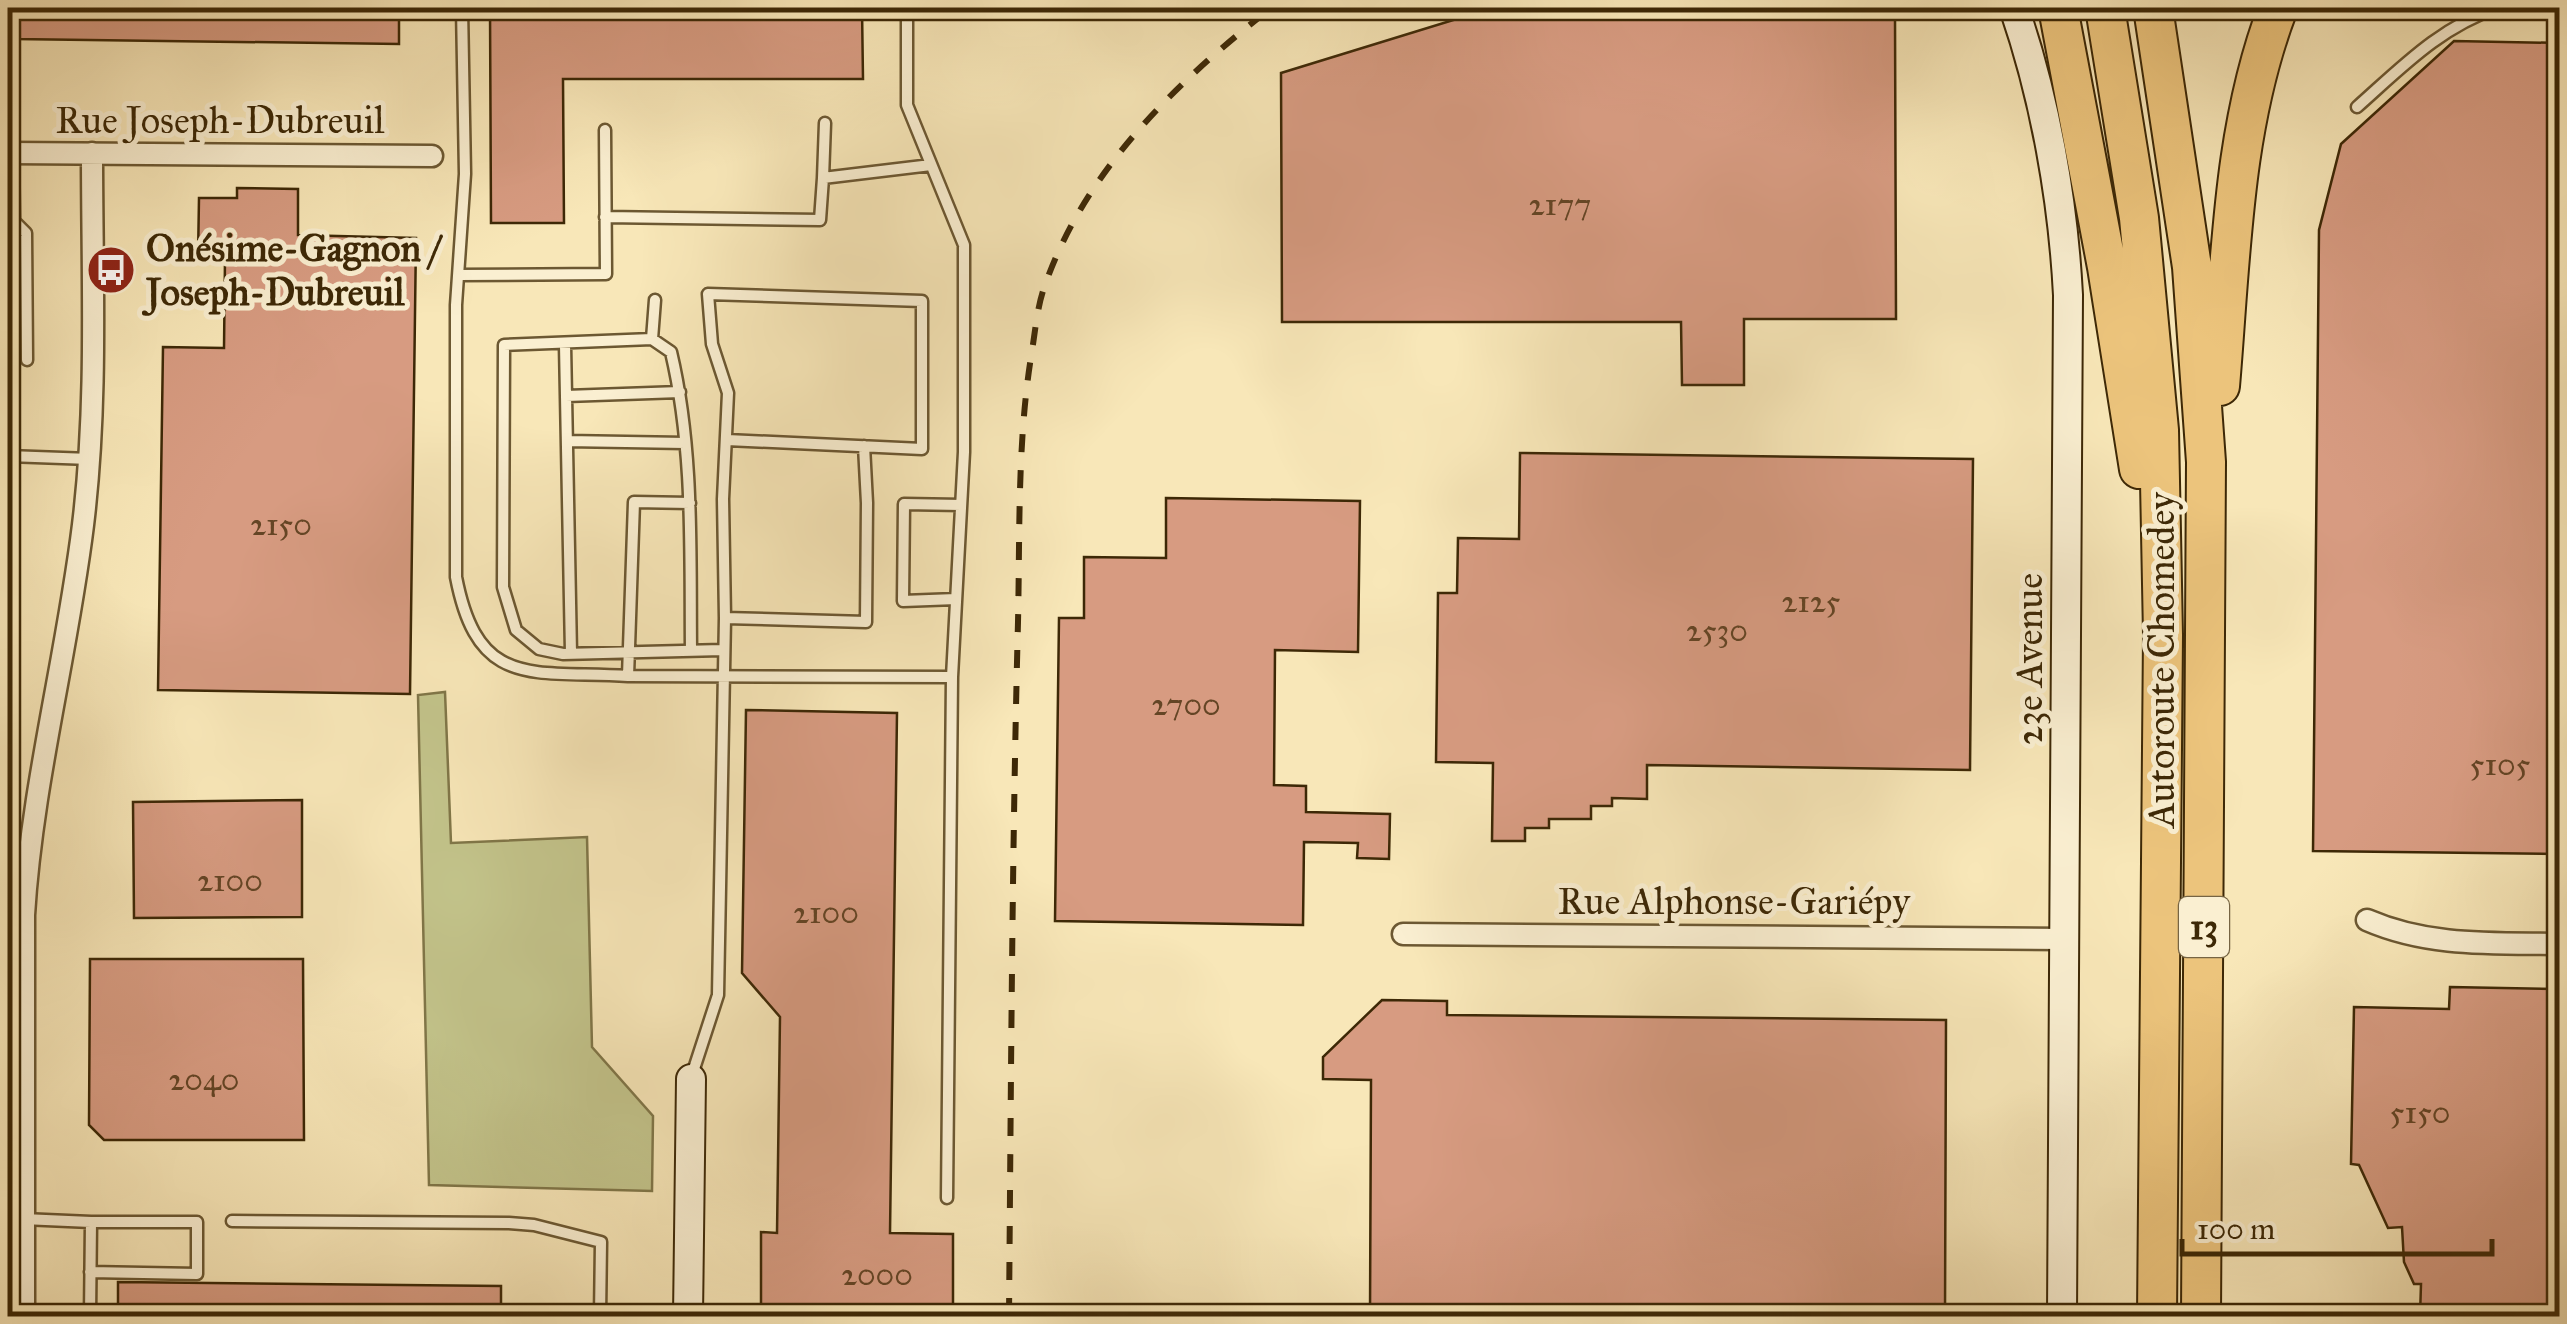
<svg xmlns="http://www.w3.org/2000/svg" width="2567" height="1324" viewBox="0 0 2567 1324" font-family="'IM FELL Great Primer',serif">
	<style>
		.green { fill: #c3c48b; stroke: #807648; stroke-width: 2.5 }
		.building { fill: #d79b81; stroke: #3d2806; stroke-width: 2.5 }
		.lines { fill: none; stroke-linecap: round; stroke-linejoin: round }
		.lane-casing { stroke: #6c5832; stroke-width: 15 }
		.street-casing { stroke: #6c5832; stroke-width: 25 }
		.secondary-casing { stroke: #3d2806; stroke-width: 32 }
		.highway-casing { stroke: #3d2806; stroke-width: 42 }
		.lane { stroke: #faefd1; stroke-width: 10 }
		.street { stroke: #faefd1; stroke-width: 20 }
		.secondary { stroke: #faefd1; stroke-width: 28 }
		.highway { stroke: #ecc47c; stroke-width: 38 }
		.rail { stroke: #3d2806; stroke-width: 6; stroke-dasharray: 18 18; stroke-linecap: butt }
		.labels { text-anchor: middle; stroke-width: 10; stroke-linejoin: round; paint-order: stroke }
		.number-label { font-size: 32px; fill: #644525 }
		.shield { fill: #faefd1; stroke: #766443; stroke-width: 2.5 }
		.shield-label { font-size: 35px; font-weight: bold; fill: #3d2806 }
		.street-label { font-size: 38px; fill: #3d2806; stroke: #faefd1 }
		.poi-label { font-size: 38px; font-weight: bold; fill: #3d2806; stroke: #faefd1; text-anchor: start }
	</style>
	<rect width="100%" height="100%" fill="#f8e7b8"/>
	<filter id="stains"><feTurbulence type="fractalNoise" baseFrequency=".002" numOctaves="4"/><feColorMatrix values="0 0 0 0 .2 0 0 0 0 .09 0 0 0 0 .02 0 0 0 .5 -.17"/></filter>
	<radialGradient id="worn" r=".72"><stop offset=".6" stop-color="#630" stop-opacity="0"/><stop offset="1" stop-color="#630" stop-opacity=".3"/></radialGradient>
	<path class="green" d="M445 692 451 843 587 837 592 1047 653 1116 652 1191 429 1185 418 695Z"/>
	<path class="building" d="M16 8H399V44L15 39Z
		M490 8H862L863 79H563L564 223H491Z
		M1895 16 1896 319H1744V385H1682L1681 322H1282L1281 73 1463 17Z
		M2454 41 2560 43V854L2313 851 2319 230 2341 144Z
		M237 188 298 189V235L416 238 410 694 158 690 163 347 224 348 225 259 198 258 199 198H237Z
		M1520 453 1973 459 1970 770 1647 765V799L1612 798V806H1591V819H1549V828H1525V841H1492L1493 763 1436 762 1438 593H1457L1458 538 1519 539Z
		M1166 498 1360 501 1358 652 1275 650 1274 785 1306 786V812L1390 814 1389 859 1357 858 1358 843 1304 842 1303 925 1055 921 1059 618H1084V557L1166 558Z
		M746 710 897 713 890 1233 953 1234V1312L791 1311V1316H761V1232L777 1233 780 1017 742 973Z
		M302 800V917L134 918 133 802Z
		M90 959H303L304 1140H104L89 1125Z
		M2450 987 2560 989V1316H2420L2421 1284H2414L2404 1262 2402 1227 2388 1228 2359 1165 2351 1164 2354 1007 2449 1009Z
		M1382 1000 1447 1001V1015L1946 1020 1945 1316H1370L1371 1080 1323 1079V1057Z
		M118 1282 501 1286V1316H118Z"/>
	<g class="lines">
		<g class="lane-casing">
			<path id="lane" d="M462 8 465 174 456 305V577C478 691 533 670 628 676
				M2357 107C2401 68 2440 27 2497 8
				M823 178 825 123
				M605 217 820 220 823 178 931 165
				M8 221H14L13 154
				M14 221 26 233 27 360
				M458 275 606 274 605 130
				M652 339 655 300
				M565 345 571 653
				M566 396 680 392
				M567 441 685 443
				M8 456 90 459
				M690 503 634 502 628 676 952 677 964 452V245L907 105V8
				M956 599 903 601 904 504 961 505
				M725 618 866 622 867 503 864 446
				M691 650C690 551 694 449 671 352L652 339 504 345 503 587 516 630 539 649 563 654 722 650
				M8 962H23
				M691 1078 718 995 725 618 723 499 728 393 712 344 708 294 922 301V449L727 440
				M947 1198 952 677
				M23 1219 91 1222 90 1316
				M232 1221 509 1223 534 1225 601 1242 600 1316
				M90 1272 197 1274V1222H91"/>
		</g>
		<g class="street-casing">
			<path id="street" d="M8 153 432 156
				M2367 920C2429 947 2493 943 2560 944
				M1403 934 2066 939
				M24 1316V915C32 784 67 656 83 525 98 402 92 277 92 153"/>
		</g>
		<g class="secondary-casing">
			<path id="secondary" d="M2014 8C2045 98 2063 199 2068 295L2062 1316
				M688 1316 691 1079"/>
		</g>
		<g class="highway-casing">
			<path id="highway" d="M2058 8 2107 267 2139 469
				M2105 8 2139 218 2159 430 2163 635 2157 1316
				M2153 8 2192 267 2206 462 2201 1316
				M2220 386C2231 259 2232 128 2278 8"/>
		</g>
		<use href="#lane" class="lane"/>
		<use href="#street" class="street"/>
		<use href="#secondary" class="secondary"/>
		<use href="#highway" class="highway"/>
		<path class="rail" d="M1009 1316C1011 1085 1012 853 1018 622 1020 532 1017 440 1032 351 1035 332 1037 310 1043 291 1082 173 1175 83 1271 8"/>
	</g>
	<defs>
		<g id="bus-disc" transform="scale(2.5)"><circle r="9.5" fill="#8f2418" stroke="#faefd1"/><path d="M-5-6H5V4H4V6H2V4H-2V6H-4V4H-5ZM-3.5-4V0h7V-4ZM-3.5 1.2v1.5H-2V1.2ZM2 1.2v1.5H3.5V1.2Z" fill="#fff"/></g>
	</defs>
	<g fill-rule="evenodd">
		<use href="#bus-disc" x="111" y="270"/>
	</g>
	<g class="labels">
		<g class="number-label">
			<text x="1560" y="215">2177</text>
			<text x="281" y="535">2150</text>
			<text x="1811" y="612">2125</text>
			<text x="1717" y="641">2530</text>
			<text x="1186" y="715">2700</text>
			<text x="2500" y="775">5105</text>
			<text x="230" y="891">2100</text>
			<text x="826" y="923">2100</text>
			<text x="204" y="1090">2040</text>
			<text x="2420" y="1123">5150</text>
			<text x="877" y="1285">2000</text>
		</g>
		<rect class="shield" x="2179" y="897" width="50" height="60" rx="8"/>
		<g class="shield-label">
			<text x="2204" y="939">13</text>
		</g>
		<g class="street-label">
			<text x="220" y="133">Rue Joseph-Dubreuil</text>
			<text transform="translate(2029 659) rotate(-90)" y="13">23e Avenue</text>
			<text transform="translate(2161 660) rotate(-90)" y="13">Autoroute Chomedey</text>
			<text x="1734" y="914">Rue Alphonse-Gariépy</text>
		</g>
		<g class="poi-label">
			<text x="146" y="261">Onésime-Gagnon /<tspan x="146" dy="44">Joseph-Dubreuil</tspan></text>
		</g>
	</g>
	<rect width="2567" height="1324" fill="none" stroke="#f8e7b8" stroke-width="40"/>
	<rect x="10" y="10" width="2547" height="1304" fill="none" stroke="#3d2806" stroke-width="5"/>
	<rect x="20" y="20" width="2527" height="1284" fill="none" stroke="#3d2806" stroke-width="2.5"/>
	<path d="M2182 1239v15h310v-15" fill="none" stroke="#3d2806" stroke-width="5"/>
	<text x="2197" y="1239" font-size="30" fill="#3d2806" stroke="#faefd1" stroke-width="8" paint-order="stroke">100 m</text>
	<rect width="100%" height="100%" filter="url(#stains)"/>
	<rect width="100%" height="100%" fill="url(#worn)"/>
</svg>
